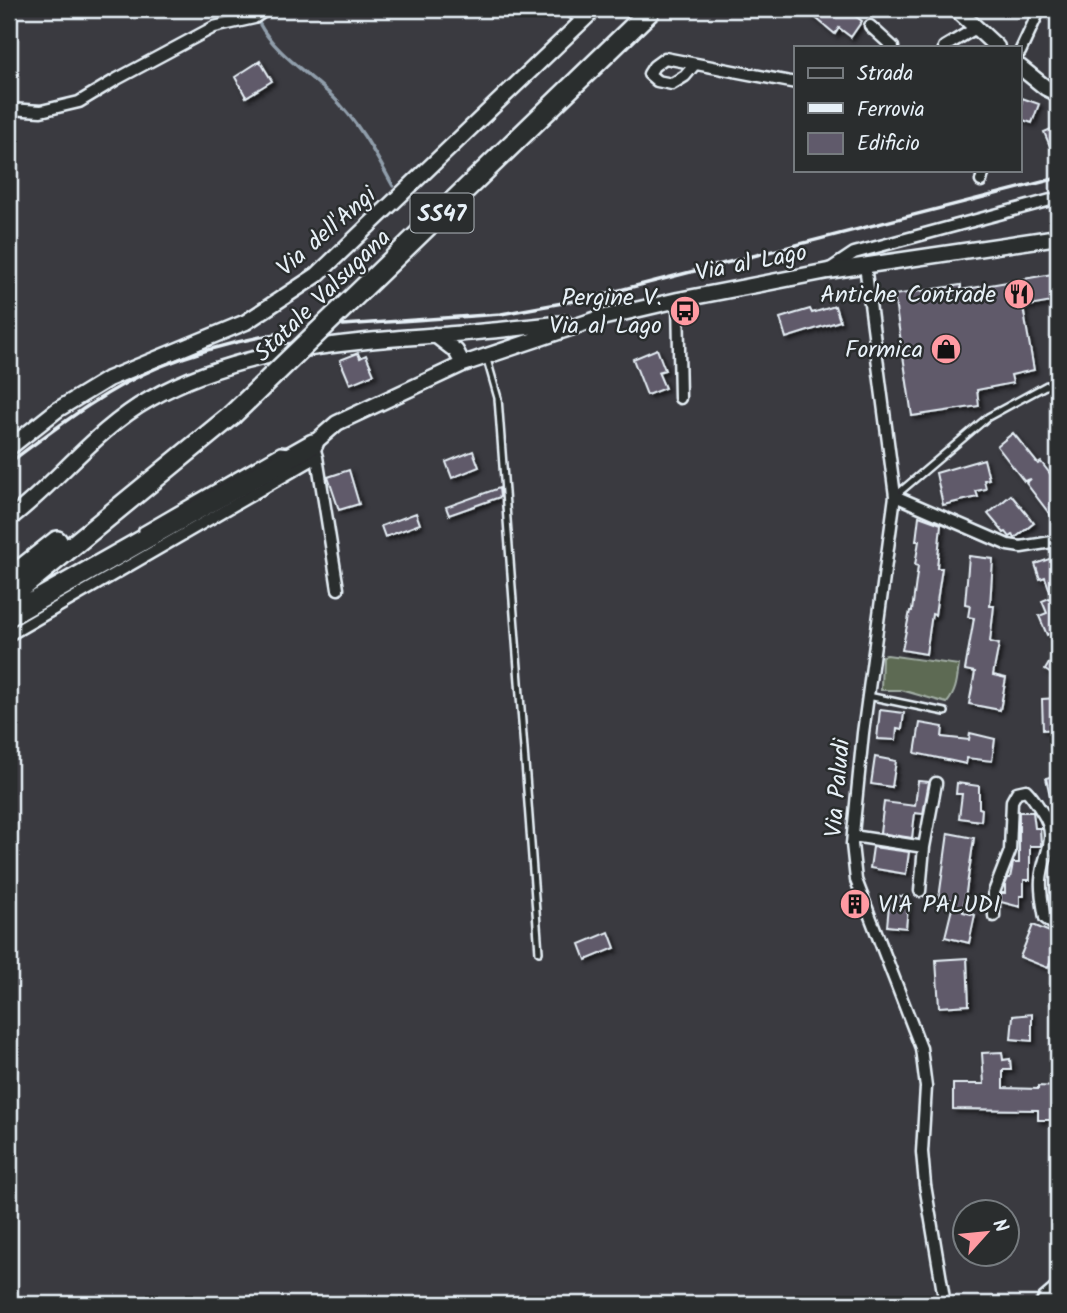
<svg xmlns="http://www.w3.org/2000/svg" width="1067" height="1313" viewBox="0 0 1067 1313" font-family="Kalam,sans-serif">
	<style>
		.green { fill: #5d6a52; stroke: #a2aea5; stroke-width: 2 }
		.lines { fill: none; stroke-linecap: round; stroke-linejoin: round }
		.stream { stroke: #909eab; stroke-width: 3.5 }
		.building { fill: #605a6b; stroke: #e8f1f8; stroke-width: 2; filter: url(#shadow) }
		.lane-casing { stroke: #e8f1f8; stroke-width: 10 }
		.street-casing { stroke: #e8f1f8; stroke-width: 15 }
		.secondary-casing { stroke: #e8f1f8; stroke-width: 19 }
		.highway-casing { stroke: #e8f1f8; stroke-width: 24 }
		.lane { stroke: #2a2d2e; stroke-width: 5 }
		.street { stroke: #2a2d2e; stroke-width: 10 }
		.secondary { stroke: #2a2d2e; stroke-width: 14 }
		.highway { stroke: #2a2d2e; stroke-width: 19 }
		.rail { stroke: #e8f1f8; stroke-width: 3.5 }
		.highway-bridge-casing { stroke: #e8f1f8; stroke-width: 24; stroke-linecap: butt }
		.highway-bridge { stroke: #2a2d2e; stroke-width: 19 }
		.labels { text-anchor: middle; stroke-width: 5; stroke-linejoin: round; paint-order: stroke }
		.shield { fill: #2a2d2e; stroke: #afb6bb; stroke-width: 2 }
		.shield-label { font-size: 23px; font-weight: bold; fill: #e8f1f8 }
		.street-label { font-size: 24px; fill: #e8f1f8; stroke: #2a2d2e }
		.poi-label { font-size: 24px; fill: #e8f1f8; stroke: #2a2d2e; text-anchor: end }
	</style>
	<defs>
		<filter id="shadow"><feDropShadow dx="3" dy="3" stdDeviation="2" flood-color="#0009"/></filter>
	</defs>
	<rect width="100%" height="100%" fill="#3a3a40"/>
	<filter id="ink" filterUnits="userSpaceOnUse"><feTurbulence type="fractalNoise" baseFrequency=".0143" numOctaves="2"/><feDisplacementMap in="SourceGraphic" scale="14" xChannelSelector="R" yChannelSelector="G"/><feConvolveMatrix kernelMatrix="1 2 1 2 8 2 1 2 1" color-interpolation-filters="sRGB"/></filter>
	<g filter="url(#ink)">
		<path class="green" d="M887 655 959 665C957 679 957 691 947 703L901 690H881L882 656Z"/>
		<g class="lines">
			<path class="stream" d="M250 9 251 11
				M259 23C275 53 308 73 332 96 358 121 376 155 393 186"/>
		</g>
		<path class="building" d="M805 9H838L848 16 851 13 862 21 851 37 839 28 835 34Z
			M260 61 272 81 246 97 235 77Z
			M1022 98 1039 104 1032 123 1020 119Z
			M1058 126V165L1044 132Z
			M1058 273V301L1023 307 1034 370 1011 375 1013 383 977 390 979 406 912 416 894 295 961 285V290Z
			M835 306 840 321 786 338 780 318 810 309 812 313Z
			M657 349 665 370 658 372 665 388 647 395 633 359Z
			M358 353 360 358 366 355 374 374 350 384 340 360Z
			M1013 433 1038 464 1041 462 1058 484V525L1026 483 1031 479 1024 481 997 446Z
			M473 451 479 467 452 478 446 462Z
			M984 459 989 479 984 480 986 489 976 491 978 497 943 505 936 473Z
			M349 470 359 504 339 510 328 477Z
			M499 488 500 497 449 515 446 507Z
			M1011 495 1034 523 1015 538 1013 535 1010 537 1006 532 1004 533 988 514Z
			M416 513 420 524 385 537 381 526Z
			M919 516 941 524 937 568H942L935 615 932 614 926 654 902 650 910 611H912L918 566 915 565 919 541H916Z
			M969 556 993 559 990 606H994L990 642 999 644 993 675 1006 678 1000 710 969 704 975 672 965 670 974 618 968 617 970 605 965 604Z
			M1052 558 1054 566 1058 564V630L1047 635 1039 616 1047 613 1042 601 1052 597 1045 577 1040 579 1035 564Z
			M1058 648V678L1045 670Z
			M1058 698V729L1043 730 1042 699Z
			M880 710 904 713 902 729 897 728 896 740 877 739Z
			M920 723 943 727 942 737 969 740 970 733 995 739 992 761 967 758 966 764 915 753Z
			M875 757 896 761 892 787 871 784Z
			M1058 775V813H1054L1046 778Z
			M918 781 929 782 923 814 915 813 912 838 880 833 884 802 915 806Z
			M957 783 979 786V808L982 809 981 821 959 818 962 794H956Z
			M1019 812H1033L1035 828H1040L1041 846H1030V880H1024V896H1020V907L1001 902V893H1005V885L1008 878H1010L1013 863H1019Z
			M948 833 974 838 963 912 975 915 969 943 945 937 954 900 939 898Z
			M873 847 909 852 906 874 870 868Z
			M1055 887H1058V916L1052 914 1050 905Z
			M890 895 909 897 906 928 887 926Z
			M1033 925 1057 935 1052 947 1056 948 1048 968 1020 957Z
			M609 932 615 948 586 960 580 944Z
			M967 958 969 1005 939 1007 936 960Z
			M1032 1014V1041L1011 1039 1013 1016Z
			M1002 1052 1003 1060 1010 1059 1011 1070H1003V1088L1038 1089V1086L1058 1087V1120H1038V1110L953 1109V1084H984L982 1053Z"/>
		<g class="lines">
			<g class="lane-casing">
				<path id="lane" d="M486 356 498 398 539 952
					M895 496 988 417 1047 385
					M142 530 280 450 289 451
					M868 696 945 712"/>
			</g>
			<g class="street-casing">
				<path id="street" d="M567 9 584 20
					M870 26 893 47
					M944 47 976 28
					M1020 52 1040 9
					M695 64 685 76 672 84 657 81 649 74 654 66 665 58 796 83
					M9 109 41 111 79 102 117 79 214 27 254 18 267 9
					M981 181 984 170
					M865 265 895 496 863 733 852 844 856 880 921 1048 926 1087 922 1152 925 1185 945 1304
					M830 269 854 253 1058 198
					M678 300 680 398
					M317 457 338 589
					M895 496 1008 545 1021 547 1058 541
					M9 635 317 457 313 444
					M853 836 924 847
					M920 891 924 847 936 783
					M994 916V892L1010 851 1012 801 1017 792 1026 790C1033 797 1037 804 1042 812 1060 839 1043 852 1041 880 1040 892 1043 906 1045 918L1058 928
					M1041 1304 1044 1298 1058 1286"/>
			</g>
			<g class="secondary-casing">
				<path id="secondary" d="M956 9 997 47
					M1020 67 1046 88 1058 94
					M435 335 456 351 463 364
					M313 444 337 423 463 364 597 319 678 300 828 271 1058 237
					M9 448 57 410 108 379 246 322 317 275 595 9
					M9 519C58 482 95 430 150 399 242 347 350 342 454 334 491 331 528 327 565 323"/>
			</g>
			<g class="highway-casing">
				<path id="highway" d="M9 579 57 541
					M9 598 231 416
					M9 616 313 444"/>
			</g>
			<use href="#lane" class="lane"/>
			<use href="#street" class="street"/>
			<use href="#secondary" class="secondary"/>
			<use href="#highway" class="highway"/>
			<path class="rail" d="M343 325 501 314 585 299 1058 178
				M9 463C56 428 104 390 159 367 200 350 244 339 288 332"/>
			<g class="highway-bridge-casing">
				<path id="highway-bridge" d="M231 416 652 9"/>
			</g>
			<use href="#highway-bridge" class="highway-bridge"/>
		</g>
	</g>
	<defs>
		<g id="restaurant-disc" transform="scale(1.575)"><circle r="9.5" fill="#ff9aa2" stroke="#2a2d2e"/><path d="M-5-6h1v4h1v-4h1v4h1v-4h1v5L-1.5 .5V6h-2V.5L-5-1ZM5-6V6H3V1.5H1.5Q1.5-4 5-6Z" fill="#111"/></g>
		<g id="bus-disc" transform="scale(1.575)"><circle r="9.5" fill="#ff9aa2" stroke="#2a2d2e"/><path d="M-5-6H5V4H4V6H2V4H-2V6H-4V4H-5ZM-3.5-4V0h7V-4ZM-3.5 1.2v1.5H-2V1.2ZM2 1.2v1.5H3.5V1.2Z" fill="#111"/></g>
		<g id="shop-disc" transform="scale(1.575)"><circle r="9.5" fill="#ff9aa2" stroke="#2a2d2e"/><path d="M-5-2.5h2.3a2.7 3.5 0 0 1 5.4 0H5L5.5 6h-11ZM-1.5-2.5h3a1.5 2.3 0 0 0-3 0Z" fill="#111"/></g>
		<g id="building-disc" transform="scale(1.575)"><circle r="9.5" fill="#ff9aa2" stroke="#2a2d2e"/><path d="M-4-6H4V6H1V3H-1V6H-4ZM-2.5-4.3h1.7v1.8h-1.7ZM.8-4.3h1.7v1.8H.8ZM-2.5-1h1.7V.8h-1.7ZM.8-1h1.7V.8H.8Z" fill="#111"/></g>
	</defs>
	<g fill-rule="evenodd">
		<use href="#restaurant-disc" x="1019" y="294"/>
		<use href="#bus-disc" x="685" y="311"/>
		<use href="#shop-disc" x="946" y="349"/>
		<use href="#building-disc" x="855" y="904"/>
	</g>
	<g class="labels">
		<rect class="shield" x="410.5" y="193.5" width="63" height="39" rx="5"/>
		<g class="shield-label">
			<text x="442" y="221">SS47</text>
		</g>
		<g class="street-label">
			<text transform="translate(326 231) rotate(-41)" y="8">Via dell'Angi</text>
			<text transform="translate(751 262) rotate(-11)" y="8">Via al Lago</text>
			<text transform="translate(322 295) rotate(-44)" y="8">Statale Valsugana</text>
			<text transform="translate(837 788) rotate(-85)" y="8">Via Paludi</text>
		</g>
		<g class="poi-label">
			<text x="996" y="302">Antiche Contrade</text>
			<text x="662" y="305">Pergine V.<tspan x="662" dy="28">Via al Lago</tspan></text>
			<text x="923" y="357">Formica</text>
			<text x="878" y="912" text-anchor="start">VIA PALUDI</text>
		</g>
	</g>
	<rect width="1067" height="1313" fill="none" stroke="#2a2d2e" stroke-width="35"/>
	<rect x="18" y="18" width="1032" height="1278" fill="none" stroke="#e8f1f8" stroke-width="2.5" filter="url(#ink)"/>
	<rect x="794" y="46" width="228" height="126" fill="#2a2d2e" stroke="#767b7f" stroke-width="2"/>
	<rect x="808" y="68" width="35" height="10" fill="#2a2d2e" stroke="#767b7f" stroke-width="2"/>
	<text x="857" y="80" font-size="21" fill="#e8f1f8">Strada</text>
	<rect x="808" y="103" width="35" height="10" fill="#e8f1f8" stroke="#767b7f" stroke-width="2"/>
	<text x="857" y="116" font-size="21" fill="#e8f1f8">Ferrovia</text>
	<rect x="808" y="133" width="35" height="21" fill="#605a6b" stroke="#767b7f" stroke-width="2"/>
	<text x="857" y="150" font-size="21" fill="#e8f1f8">Edificio</text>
	<g transform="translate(986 1233) rotate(63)"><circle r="33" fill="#2a2d2e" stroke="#767b7f" stroke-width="2"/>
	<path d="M0-5L12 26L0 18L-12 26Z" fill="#ff9aa2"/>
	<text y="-10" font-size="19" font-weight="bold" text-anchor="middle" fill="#e8f1f8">N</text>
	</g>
</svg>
